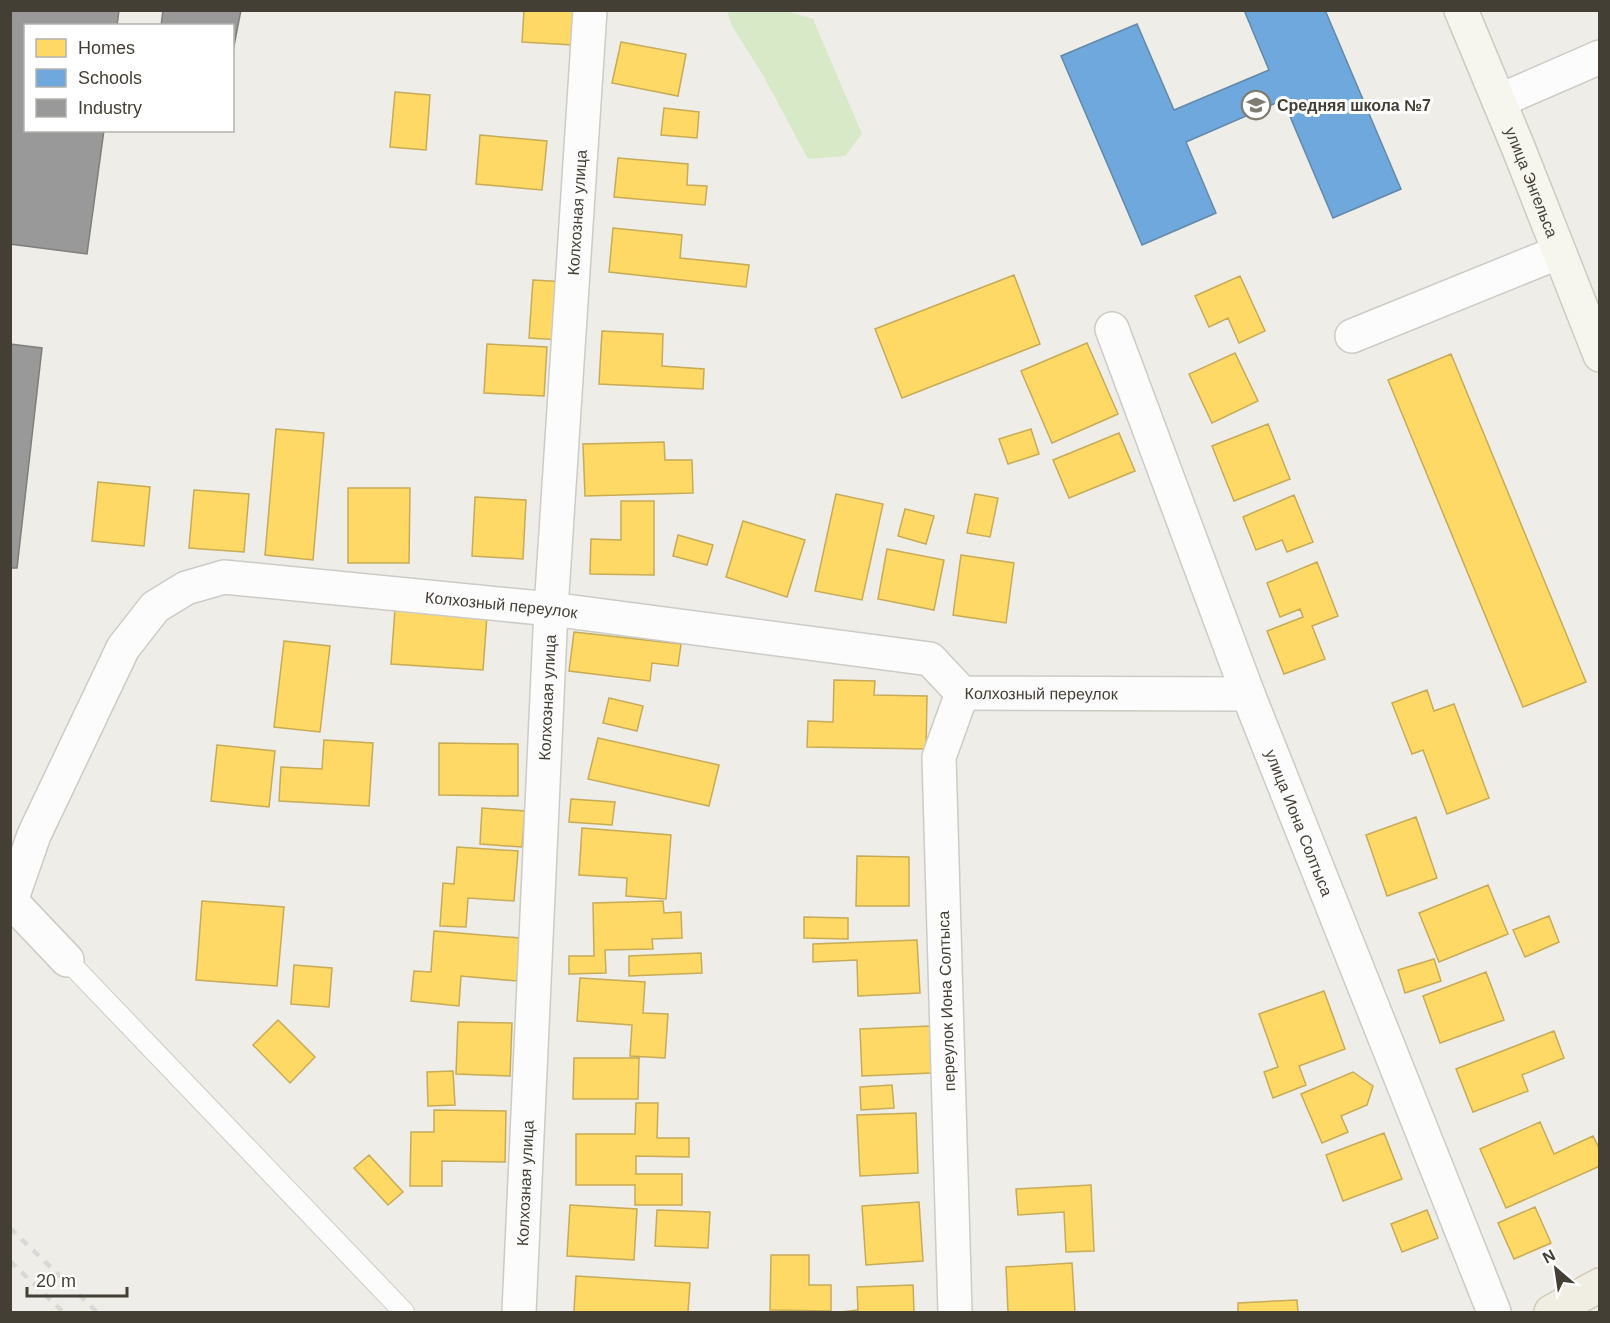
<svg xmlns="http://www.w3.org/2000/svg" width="1610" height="1323" viewBox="0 0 1610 1323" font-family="Helvetica,sans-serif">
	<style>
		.green { fill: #d8e9c7 }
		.homes { fill: #ffd966; stroke: #c7ab57; stroke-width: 1.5 }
		.schools { fill: #6fa8dc; stroke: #6288aa; stroke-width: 1.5 }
		.industry { fill: #999; stroke: #7f7e7b; stroke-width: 1.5 }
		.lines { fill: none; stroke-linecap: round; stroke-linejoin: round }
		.lane-casing { stroke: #cccbc5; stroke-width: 22 }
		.street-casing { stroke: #cccbc5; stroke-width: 36 }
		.secondary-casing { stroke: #cecbbf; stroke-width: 36 }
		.primary-casing { stroke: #d0cbb5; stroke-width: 36 }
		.lane { stroke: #fcfcfc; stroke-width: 20 }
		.street { stroke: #fcfcfc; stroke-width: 33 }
		.secondary { stroke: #f6f5ee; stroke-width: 33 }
		.primary { stroke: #f0ede2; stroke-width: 33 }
		.rail { stroke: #d8d8d7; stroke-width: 4.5; stroke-dasharray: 8 8; stroke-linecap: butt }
		.labels { text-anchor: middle; stroke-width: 6; stroke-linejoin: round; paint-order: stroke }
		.poi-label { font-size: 16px; font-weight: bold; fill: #433f34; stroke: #fff; text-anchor: start }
		.street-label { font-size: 16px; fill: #433f34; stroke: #fff }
	</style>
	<rect width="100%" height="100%" fill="#eeede8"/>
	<path class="green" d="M727 11H787L813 19 862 134 845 156 808 159 763 75 732 26Z"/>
	<path class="homes" d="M524 10H575L573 45 522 42Z
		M621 42 686 54 678 96 612 83Z
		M395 92 430 95 426 150 390 147Z
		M664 108 699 112 697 138 661 135Z
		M480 135 547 141 542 190 476 184Z
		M618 158 688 164 687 185 707 186 705 205 614 197Z
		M613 228 682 235 680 258 749 265 746 287 609 272Z
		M1014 275 1040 344 902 398 875 329Z
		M1240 276 1265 331 1239 343 1228 318 1209 327 1195 296Z
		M533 280 566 282 562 340 529 338Z
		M602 331 663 334 662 366 704 369 703 389 599 384Z
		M1087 343 1118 414 1052 443 1021 371Z
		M487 344 547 347 544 396 484 393Z
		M1235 353 1258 401 1212 423 1189 374Z
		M1451 354 1586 682 1523 707 1388 380Z
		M1268 424 1290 479 1234 501 1212 446Z
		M276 429 324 433 313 560 265 555Z
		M1031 429 1039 454 1008 464 999 439Z
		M1119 433 1135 471 1069 498 1053 460Z
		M664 442 665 460H692L693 493 585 496 583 444Z
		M98 482 150 487 144 546 92 541Z
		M348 488H410L409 563H348Z
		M194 490 249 494 244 552 189 548Z
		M836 494 883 504 862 600 815 591Z
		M975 494 998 498 990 537 967 533Z
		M1294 495 1313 542 1287 552 1282 540 1256 550 1243 517Z
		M475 497 526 500 523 559 472 556Z
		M621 501H654V575L590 574 591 539 621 540Z
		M905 509 934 516 926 544 898 536Z
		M743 521 805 540 787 597 726 577Z
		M678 535 713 545 707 565 673 556Z
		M887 549 944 560 934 610 878 599Z
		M961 555 1014 563 1006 623 953 615Z
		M1317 562 1338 616 1312 626 1325 659 1284 674 1267 631 1303 617 1300 609 1280 617 1267 583Z
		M395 609 487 616 483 670 391 664Z
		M574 632 681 644 678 666 652 663 650 681 569 671Z
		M284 641 330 646 320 732 274 727Z
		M834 680 875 681 874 695 927 696 926 749 807 747 808 721 833 722Z
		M1427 690 1434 711 1454 704 1489 798 1447 814 1423 750 1412 754 1392 703Z
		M609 698 643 706 637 731 603 723Z
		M598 738 719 765 709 806 588 779Z
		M324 740 373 743 369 806 279 801 281 767 322 769Z
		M439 743 518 744V796L439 795Z
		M217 745 275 751 269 807 211 801Z
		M571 799 615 802 612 825 569 822Z
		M482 808 525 811 522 847 480 844Z
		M1416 817 1437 878 1387 896 1366 835Z
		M582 828 671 835 666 899 626 896 627 878 579 875Z
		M457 847 518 851 514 901 468 898 466 927 440 926 443 883 454 884Z
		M857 856 909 857V906H856Z
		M1488 885 1508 934 1439 962 1419 913Z
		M202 901 284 907 277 986 196 980Z
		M663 901 664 913 681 912 682 938 652 939 653 949 605 950 606 973 569 974V956H594L593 903Z
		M1549 916 1559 942 1525 957 1513 930Z
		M804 917 848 918V939L804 938Z
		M434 931 520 938 517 981 461 976 459 1006 411 1001 414 971 431 972Z
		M917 940 920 993 858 996 857 960 813 962V944Z
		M701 953 702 973 629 976V956Z
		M1434 959 1441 981 1405 993 1398 970Z
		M294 965 332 968 329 1007 291 1004Z
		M1486 972 1504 1020 1440 1043 1423 996Z
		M580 978 645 982 643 1013 668 1014 665 1058 630 1056 632 1025 577 1021Z
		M1324 991 1345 1049 1299 1066 1306 1085 1273 1098 1264 1072 1278 1067 1259 1014Z
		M278 1020 315 1057 290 1083 253 1045Z
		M458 1022 512 1023 510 1076 456 1074Z
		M930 1026 932 1073 862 1076 860 1029Z
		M1554 1031 1564 1058 1522 1075 1528 1091 1473 1112 1456 1069Z
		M574 1058H639L638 1099H573Z
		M453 1071 455 1105 428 1106 427 1072Z
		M1353 1072 1373 1086 1367 1105 1341 1116 1348 1132 1322 1143 1301 1094Z
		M892 1085 894 1108 861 1110 860 1087Z
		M636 1103H658L657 1138H689V1157L636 1156V1174H682V1205H635V1185H576V1134H635Z
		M434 1110 506 1111 505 1162 442 1161V1186H410L411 1132H434Z
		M916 1113 918 1173 860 1176 857 1115Z
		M1540 1122 1554 1154 1593 1136 1600 1150V1166L1506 1208 1480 1149Z
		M1384 1133 1402 1179 1343 1201 1326 1155Z
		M369 1155 403 1192 388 1205 354 1168Z
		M1091 1185 1094 1251 1066 1252 1064 1212 1018 1215 1016 1189Z
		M919 1202 923 1261 866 1265 862 1206Z
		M570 1205 637 1209 634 1260 567 1256Z
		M1535 1207 1551 1243 1514 1259 1498 1223Z
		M657 1210 710 1212 708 1248 655 1246Z
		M1427 1210 1438 1238 1402 1252 1391 1224Z
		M771 1255H809V1285H831V1311L770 1310Z
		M1072 1263 1075 1312H1008L1006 1267Z
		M576 1276 690 1283 688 1312H574Z
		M913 1285 914 1312H840L858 1310 857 1287Z
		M1297 1300 1298 1312H1238V1303Z"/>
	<path class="schools" d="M1244 10H1325L1401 189 1333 218 1283 100 1186 142 1216 213 1142 245 1061 56 1137 24 1174 110 1269 70Z"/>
	<path class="industry" d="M10 10H119L117 26H26V130H104L87 254 10 244Z
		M163 10H241L232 56V26H161Z
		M10 344 42 348 17 568H10Z"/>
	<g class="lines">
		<g class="lane-casing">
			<path id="lane" d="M67 960 404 1312"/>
		</g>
		<g class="street-casing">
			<g id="street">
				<path d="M1499 101 1600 57"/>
				<path id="s1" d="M1112 329 1248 694 1494 1312"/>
				<path d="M1352 336 1559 252"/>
				<path id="s2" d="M67 960 11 901 34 835 123 648 155 607 186 588 224 577 551 609 930 659 962 693 1248 694"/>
				<path id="s3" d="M519 1312 551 609 590 10"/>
				<path d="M955 1312 939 757 962 693"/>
			</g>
		</g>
		<g class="secondary-casing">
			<g id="secondary">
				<path id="s4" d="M1461 10 1518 147 1600 355"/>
			</g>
		</g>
		<g class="primary-casing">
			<path id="primary" d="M1551 1312 1600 1285"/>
		</g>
		<use href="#lane" class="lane"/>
		<use href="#street" class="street"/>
		<use href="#secondary" class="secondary"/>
		<use href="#primary" class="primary"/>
		<path class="rail" d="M10 1228 97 1312
			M10 1261 63 1312"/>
	</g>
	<defs>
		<g id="school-ring" transform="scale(1.5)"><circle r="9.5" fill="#fff" stroke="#7f7c73" stroke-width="1.5"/><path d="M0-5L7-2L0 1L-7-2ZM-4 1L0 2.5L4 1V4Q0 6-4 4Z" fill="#7f7c73"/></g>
	</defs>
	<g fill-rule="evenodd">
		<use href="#school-ring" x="1256" y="105"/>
	</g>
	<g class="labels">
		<g class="poi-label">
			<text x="1277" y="111">Средняя школа №7</text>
		</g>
		<g class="street-label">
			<text dy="6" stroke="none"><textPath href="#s4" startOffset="186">улица Энгельса</textPath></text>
			<text dy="6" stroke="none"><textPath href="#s3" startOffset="1101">Колхозная улица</textPath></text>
			<text dy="6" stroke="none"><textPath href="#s2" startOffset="765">Колхозный переулок</textPath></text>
			<text dy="6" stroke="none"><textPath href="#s2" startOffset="1323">Колхозный переулок</textPath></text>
			<text dy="6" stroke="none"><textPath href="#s3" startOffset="615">Колхозная улица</textPath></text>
			<text dy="6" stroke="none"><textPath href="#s1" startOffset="528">улица Иона Солтыса</textPath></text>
			<text transform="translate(946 1001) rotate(-92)" y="6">переулок Иона Солтыса</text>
			<text dy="6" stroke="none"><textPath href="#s3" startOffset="129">Колхозная улица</textPath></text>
		</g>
	</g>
	<rect width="1610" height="1323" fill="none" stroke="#433f34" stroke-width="24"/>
	<rect x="24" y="24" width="210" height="108" fill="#ffffff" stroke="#b4b2ae" stroke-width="1.5"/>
	<rect x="36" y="39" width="30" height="18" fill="#ffd966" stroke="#b4b2ae" stroke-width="1.5"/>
	<text x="78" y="54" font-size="18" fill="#433f34">Homes</text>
	<rect x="36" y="69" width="30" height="18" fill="#6fa8dc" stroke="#b4b2ae" stroke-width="1.5"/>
	<text x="78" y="84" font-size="18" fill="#433f34">Schools</text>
	<rect x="36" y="99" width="30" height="18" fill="#999999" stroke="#b4b2ae" stroke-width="1.5"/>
	<text x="78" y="114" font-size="18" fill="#433f34">Industry</text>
	<g transform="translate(1556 1269) rotate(331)" stroke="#ffffff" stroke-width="4.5" paint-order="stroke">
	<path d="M0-4.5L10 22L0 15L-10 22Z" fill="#433f34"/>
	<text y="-9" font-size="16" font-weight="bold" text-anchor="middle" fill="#433f34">N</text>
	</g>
	<path d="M27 1287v9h100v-9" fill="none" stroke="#433f34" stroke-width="3"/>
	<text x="36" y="1287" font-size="18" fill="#433f34" stroke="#ffffff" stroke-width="4.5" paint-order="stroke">20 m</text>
</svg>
